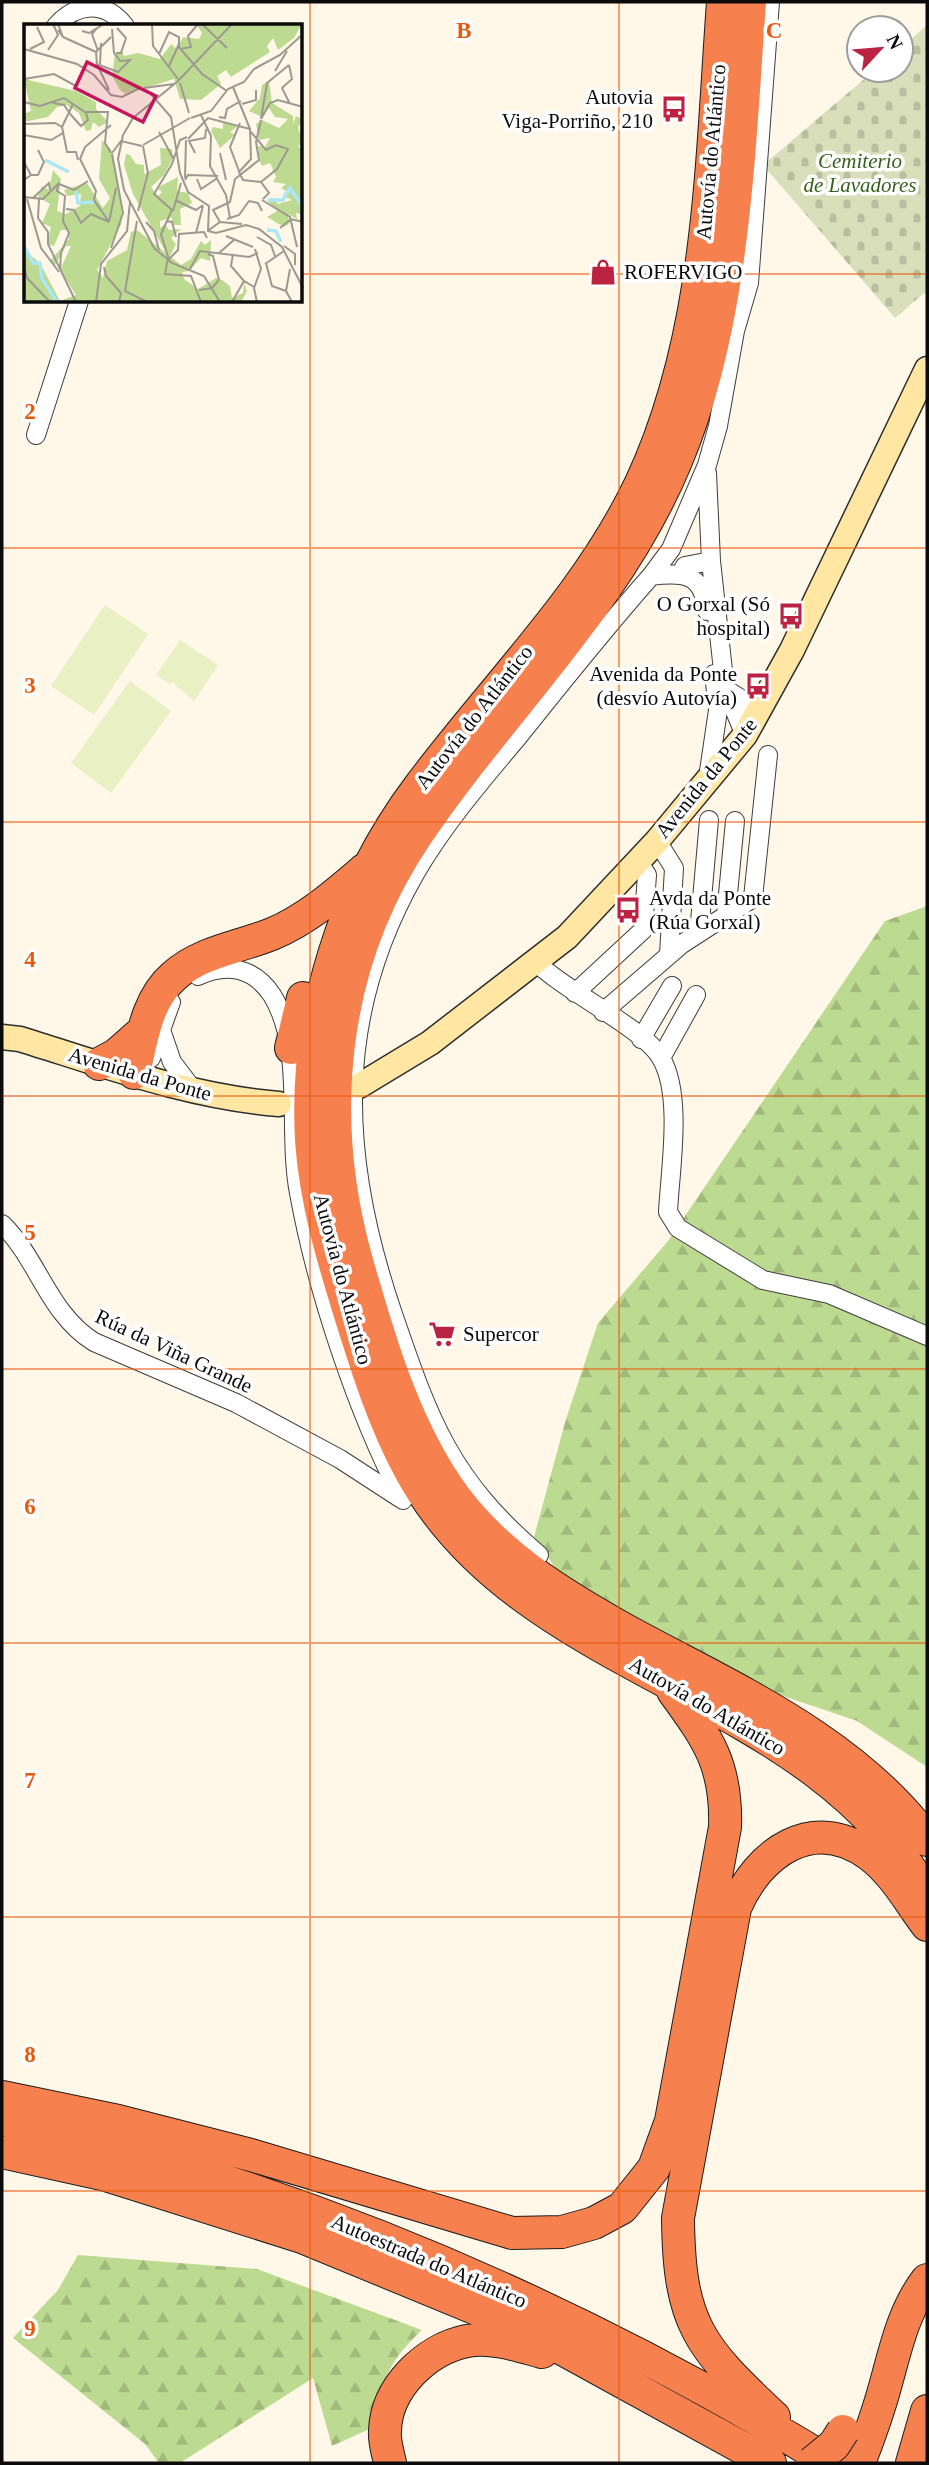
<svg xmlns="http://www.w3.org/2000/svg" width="929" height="2465" viewBox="0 0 929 2465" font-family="Georgia,serif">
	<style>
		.forest { fill: url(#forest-firs) }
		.cemetery { fill: url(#cemetery-stones) }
		.pitch { fill: #e8f0c4 }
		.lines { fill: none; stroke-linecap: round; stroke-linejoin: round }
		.street-casing { stroke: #3e3e3e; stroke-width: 20 }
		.secondary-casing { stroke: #2d2d2d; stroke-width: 27 }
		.highway-casing { stroke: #1c1c1c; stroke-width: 34 }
		.street { stroke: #fff; stroke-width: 18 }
		.secondary { stroke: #ffe7a3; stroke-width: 24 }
		.highway { stroke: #f7814e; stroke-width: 32 }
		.highway-bridge-casing { stroke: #1c1c1c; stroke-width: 34; stroke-linecap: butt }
		.highway-bridge { stroke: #f7814e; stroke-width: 32 }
		.grid { fill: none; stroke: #e8590c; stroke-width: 2; stroke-opacity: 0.55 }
		.labels { text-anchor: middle; stroke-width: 7; stroke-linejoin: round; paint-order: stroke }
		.poi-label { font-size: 21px; fill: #0b0b0b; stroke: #fff; text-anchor: end }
		.street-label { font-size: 21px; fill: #0b0b0b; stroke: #fff }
		.park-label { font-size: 21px; font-style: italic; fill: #35621b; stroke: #fff }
		.inset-river { fill: none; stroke: #ace7f7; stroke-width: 3.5 }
		.inset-road { fill: none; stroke: #9d9990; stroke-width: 2 }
		.view { fill: #c2185b; fill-opacity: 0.15; stroke: #c2185b; stroke-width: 3.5 }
		.inset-edge { fill: none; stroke: #0b0b0b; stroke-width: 3.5 }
		.grid-label { font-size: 23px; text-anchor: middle; font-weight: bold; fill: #e8590c; stroke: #fff; stroke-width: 7; stroke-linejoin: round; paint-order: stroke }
	</style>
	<defs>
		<pattern id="forest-firs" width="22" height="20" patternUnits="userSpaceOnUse" patternTransform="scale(1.75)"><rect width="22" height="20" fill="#bdda91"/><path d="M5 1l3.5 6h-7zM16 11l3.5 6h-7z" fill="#a1ba7c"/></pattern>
		<pattern id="cemetery-stones" width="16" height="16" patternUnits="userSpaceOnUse" patternTransform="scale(1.75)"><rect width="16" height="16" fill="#d9dfbb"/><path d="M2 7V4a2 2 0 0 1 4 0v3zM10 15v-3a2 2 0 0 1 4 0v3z" fill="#b9be9f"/></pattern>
	</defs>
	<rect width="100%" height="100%" fill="#fff7e8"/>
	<path class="forest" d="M927 906V1767L857 1721 716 1673 566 1584 534 1537 566 1419 598 1323 668 1241 885 921Z
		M78 2255 257 2269 422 2330C387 2363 382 2381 374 2427L332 2446 313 2378 180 2463H159L145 2444 13 2338 58 2290Z"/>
	<path class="cemetery" d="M927 25V296L924 293 895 318 763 165 875 70H901V48Z"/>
	<path class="pitch" d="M105 605 148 634 94 715 51 686Z
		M180 640 218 665 194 701 172 682 170 684 156 675Z
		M130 681 171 711 111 793 71 763Z"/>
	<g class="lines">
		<g class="street-casing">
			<path id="street" d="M56 26C76 3 105 0 125 26
				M36 435 79 301
				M707 473 711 561 725 689 746 702 767 699
				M681 573 685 566 711 561
				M651 576C684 572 703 573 707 611
				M726 690 745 735
				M708 778 718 710 714 674
				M657 841 674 868 669 955
				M726 915 735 821
				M699 933 709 820
				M537 963C565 991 645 1029 661 1058 683 1095 670 1170 668 1212L678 1228 763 1280 829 1294 927 1336
				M198 976C227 962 254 968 272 995 305 1048 287 1132 299 1193 317 1292 357 1412 403 1500
				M575 993 643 930 647 875 638 861
				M603 1012 682 944 753 898 768 755
				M161 1030 172 1062 194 1091
				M641 1039 672 986
				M151 1058 171 1002
				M661 1058 696 995
				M2 1224C39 1260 48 1313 94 1342L236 1403 340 1459 400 1498
				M539 1555C450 1479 430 1422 393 1314 340 1159 332 1018 416 872 444 824 482 780 518 737 561 683 605 628 651 576L671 549 707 465 718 426 735 331 749 283 770 2"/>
		</g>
		<g class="secondary-casing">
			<path id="secondary" d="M2 1037 20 1039C104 1065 190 1097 279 1104
				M359 1086 430 1043 567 937 657 841 745 735 792 650 927 369"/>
		</g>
		<g class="highway-casing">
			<path id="highway" d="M723 2C711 164 711 333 641 483 587 597 494 686 419 787 344 887 304 1014 311 1140 315 1201 333 1260 351 1318 367 1369 383 1420 408 1467 519 1679 815 1686 927 1897
				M750 2C739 152 735 321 676 461 617 604 502 709 417 835 331 962 316 1116 357 1261 379 1338 403 1421 448 1487 493 1553 561 1594 629 1632 734 1689 854 1741 927 1840
				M291 1048 303 998
				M99 1064 116 1055 141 1033
				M134 1073C142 1040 146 1000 174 976 200 952 240 947 272 934 306 920 336 894 364 870
				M2 2097 118 2121 251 2155 512 2233 562 2232 594 2223 622 2208 654 2168 671 2121 725 1827C727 1765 708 1739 673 1691
				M2 2119C80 2140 159 2160 237 2185 443 2253 646 2350 831 2463
				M2 2152 106 2175 302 2237 528 2330 770 2463
				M774 2417C699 2347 679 2324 678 2218L735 1908C758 1853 813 1813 870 1855 894 1873 909 1901 927 1925
				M390 2463C388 2453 384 2441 385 2431 386 2388 426 2349 467 2341 491 2336 520 2346 542 2352
				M859 2463C866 2445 873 2426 879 2407 893 2364 899 2316 927 2280
				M912 2463 927 2411"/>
		</g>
		<use href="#street" class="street"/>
		<use href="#secondary" class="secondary"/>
		<use href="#highway" class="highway"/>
		<g class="highway-bridge-casing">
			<path id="highway-bridge" d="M812 2463 834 2445 843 2431"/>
		</g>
		<use href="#highway-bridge" class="highway-bridge"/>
	</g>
	<path class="grid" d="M310 2V2463M619 2V2463M2 274H26M301 274H927M2 548H927M2 822H927M2 1096H927M2 1369H927M2 1643H927M2 1917H927M2 2191H927"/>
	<defs>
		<g id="bus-bare" transform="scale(2.1)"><path d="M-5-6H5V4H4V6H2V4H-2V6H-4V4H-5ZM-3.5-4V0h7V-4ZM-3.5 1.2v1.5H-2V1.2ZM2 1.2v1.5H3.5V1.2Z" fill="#bc2241" stroke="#fff" stroke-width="2.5" paint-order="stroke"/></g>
		<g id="shop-bare" transform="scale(2.1)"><path d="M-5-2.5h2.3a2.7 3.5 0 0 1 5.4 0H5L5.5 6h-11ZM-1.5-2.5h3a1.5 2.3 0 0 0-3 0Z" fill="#bc2241" stroke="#fff" stroke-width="2.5" paint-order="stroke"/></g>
		<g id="supermarket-bare" transform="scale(2.1)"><path d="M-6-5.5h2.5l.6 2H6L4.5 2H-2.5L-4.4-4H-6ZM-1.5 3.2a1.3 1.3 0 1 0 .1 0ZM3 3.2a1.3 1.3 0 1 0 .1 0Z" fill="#bc2241" stroke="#fff" stroke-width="2.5" paint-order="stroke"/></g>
	</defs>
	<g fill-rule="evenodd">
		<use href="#bus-bare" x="674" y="109"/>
		<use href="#shop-bare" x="603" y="272"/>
		<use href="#bus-bare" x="791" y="616"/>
		<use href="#bus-bare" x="758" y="686"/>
		<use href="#bus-bare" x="628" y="910"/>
		<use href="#supermarket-bare" x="442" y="1334"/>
	</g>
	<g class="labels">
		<g class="poi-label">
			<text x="653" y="104">Autovia<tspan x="653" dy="24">Viga-Porriño, 210</tspan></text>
			<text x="624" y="279" text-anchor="start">ROFERVIGO</text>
			<text x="770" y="611">O Gorxal (Só<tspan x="770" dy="24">hospital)</tspan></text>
			<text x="737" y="681">Avenida da Ponte<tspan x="737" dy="24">(desvío Autovía)</tspan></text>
			<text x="649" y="905" text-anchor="start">Avda da Ponte<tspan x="649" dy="24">(Rúa Gorxal)</tspan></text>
			<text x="463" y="1341" text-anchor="start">Supercor</text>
		</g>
		<g class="street-label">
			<text transform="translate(711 152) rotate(-85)" y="7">Autovía do Atlántico</text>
			<text transform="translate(474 717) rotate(-52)" y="7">Autovía do Atlántico</text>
			<text transform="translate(706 778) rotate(-51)" y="7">Avenida da Ponte</text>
			<text transform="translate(140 1074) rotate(16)" y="7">Avenida da Ponte</text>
			<text transform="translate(343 1279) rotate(75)" y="7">Autovía do Atlántico</text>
			<text transform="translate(174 1351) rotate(25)" y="7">Rúa da Viña Grande</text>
			<text transform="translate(707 1706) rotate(30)" y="7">Autovía do Atlántico</text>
			<text transform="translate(429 2261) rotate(23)" y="7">Autoestrada do Atlántico</text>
		</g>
		<g class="park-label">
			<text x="860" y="168">Cemiterio<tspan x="860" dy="24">de Lavadores</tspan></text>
		</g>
	</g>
	<g transform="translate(24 24)">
		<rect width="278" height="278" fill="#fff7e8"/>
		<path d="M172 0H278L270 14 254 26 249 14 243 22 246 28 207 53 202 46 193 52 197 60 177 76 156 75 150 55 101 70 96 66 88 52 91 30 98 26 100 32 114 29 136 35 147 20 153 25 159 13 175 15 178 9ZM0 55 52 67 72 78V85L84 98 75 103 69 98 67 106 62 107 55 89 43 81 33 83 24 93 0 98V90L7 87ZM245 57 248 79 269 92V100L272 92 278 95 274 104 279 117 274 123 278 124V190L272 189 273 195 264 190 265 200 260 203 243 193 253 187 243 176 250 174 254 180 268 176 259 172 262 167 257 164 262 160 249 158 252 153 246 139 238 142 236 138 234 122 253 125 241 123 246 114 235 116 232 100 238 96 255 104 264 95 251 93 245 84 238 93 225 87 236 74 238 61ZM199 98 213 103 206 108 211 111 196 124 187 107 189 103 199 105ZM78 116 87 125 98 188 97 201 73 246 79 254 83 237 103 226 107 208 113 206 157 241 167 235 177 217 181 221 187 216 186 237 177 234 165 247 158 248 160 255 174 265 192 254 198 256 206 262 208 274 219 269 220 259 223 267 217 278H0V226L16 239 36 277 52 271 36 246 47 222H42L31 241 26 237 45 215 44 206H37L30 222 23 220 27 203 18 199 26 180 14 173 18 162 25 166 29 146 37 155 33 187 42 190 56 182 57 170 43 172 40 166 63 159 79 184 86 174 75 155ZM136 124 148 125 149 134 140 151 127 163 134 172 138 168 133 164 154 153 153 167 164 169 168 179 156 185 157 201H148V193L136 197V204L141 200 145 206 157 205 147 214 152 220 145 234 109 170 100 141 102 130 106 131 112 140 120 141V150L137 141Z" fill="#bdda91"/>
		<path class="inset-river" d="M21 136 45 148M52 167 54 179 70 178M244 176H259L266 164 279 183M243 206 252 207 257 218M0 222 9 239H16L18 255 33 278"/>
		<path class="inset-road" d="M34 0 39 13 34 6M128 0 129 22 154 55M178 0 203 24M73 4 68 10 74 27M58 7 65 9 80 0M39 13 72 28M154 22 178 50 203 67M0 25 53 40 70 51 87 71 98 73 116 64 126 69 147 93 156 149 164 168 185 182 184 207 192 209 222 201 235 205 258 223 279 264M6 25 20 18 13 3M156 25 167 23 164 12 174 0M24 26 34 11 29 0M92 29H97L102 14 93 4M135 30 145 8 155 13V23M73 40 72 28 87 13M76 40 77 19M265 41 268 55 258 64 266 80M145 42 155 20M251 47 263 27M0 55 30 50 52 62M156 59 165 89M209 63 226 105M120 64 150 60M85 66 73 40 94 48 106 36 96 37 90 29 88 5M0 78 16 82 40 74 61 88H83M29 79 40 81 47 91M49 80 38 103 43 128H52L54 136M218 80 232 76V66M84 87 81 119 87 129M47 91 57 102 64 96 62 89M177 91 187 112 186 142 202 171 206 194M195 93 201 94 203 85 217 77M167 94 187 87 204 65 220 58 230 45 256 31 279 10M237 95 243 59 265 41M237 95 246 79 254 76 279 83M0 100 31 99 38 103M226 104 227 135 215 148 219 156 237 158M135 108 149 134M227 108 242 126 252 121 264 125 253 145 237 158M0 111 27 116 39 109M163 113 156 116 148 140 130 170 148 186 137 210 144 233 141 250 167 252 177 278M164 115 184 94 226 105M119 121 166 94M88 129 97 117 118 122M171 129 165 117 181 114 182 105M196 129 202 156M215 147 206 123 216 99M7 151H14L20 138 14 126M161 154 162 116M173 155 177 165 192 155M0 156 7 151 1 140M161 156 164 151 194 152M237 158 245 169 239 175M35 160 50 166 64 157M0 173 19 175 34 160 33 167 41 172 39 197 45 209 37 229 36 246M9 174 25 159 26 166M3 175 17 224 35 248M15 175 14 194 24 208V220L52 278M151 176 172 186 179 181M238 176 266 193 273 223M42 185 50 186 57 199 67 190 85 198M114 187 124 149 119 122M149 187 157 159M203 195 215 191 225 177 234 179 238 187M113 197 101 267 123 278M142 197 148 198 152 213M85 198 70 176 72 167 56 135 61 123 87 101M85 198 92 164M122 198 130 207 135 226M196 198 189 186 206 178 211 155 235 136 232 118 237 96M256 204 267 195 279 198M185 206 196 198 218 200M172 209 179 182M202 212 229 223M233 213 247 221 251 232M260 222 271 230V241M87 224 99 189 88 130M231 225 237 245 230 264 233 278M195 229 211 215M184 230 189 232 195 256M209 230 207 242 220 257M145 235 154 226 155 210 180 208 183 214M242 239 248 262 262 267M241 240 260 227M0 242 3 254 26 278M80 243 82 252 97 269 95 278M166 245 176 227 225 233 234 229M266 245 262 267 268 278M175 266 188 264 195 256M72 278 77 240 103 207 106 178M196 278 180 252 148 239 130 224 100 166 94 135 99 111 109 94 154 57 208 0M208 278 220 257 230 263"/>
		<path class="view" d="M63 38 132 72 119 98 51 64Z"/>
		<rect width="278" height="278" class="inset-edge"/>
	</g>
	<g class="grid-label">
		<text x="464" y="38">B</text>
		<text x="774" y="38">C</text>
		<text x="30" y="419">2</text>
		<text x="30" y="693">3</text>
		<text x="30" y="967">4</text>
		<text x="30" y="1240">5</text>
		<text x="30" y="1514">6</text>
		<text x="30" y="1788">7</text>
		<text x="30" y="2062">8</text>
		<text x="30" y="2336">9</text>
	</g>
	<rect width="929" height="2465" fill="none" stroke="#0b0b0b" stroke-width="7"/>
	<g transform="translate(880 49) rotate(64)"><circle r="33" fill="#ffffff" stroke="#9d9d9d" stroke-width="2"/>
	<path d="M0-5L12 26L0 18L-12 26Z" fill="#bc2241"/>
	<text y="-10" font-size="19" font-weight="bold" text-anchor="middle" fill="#0b0b0b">N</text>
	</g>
</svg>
